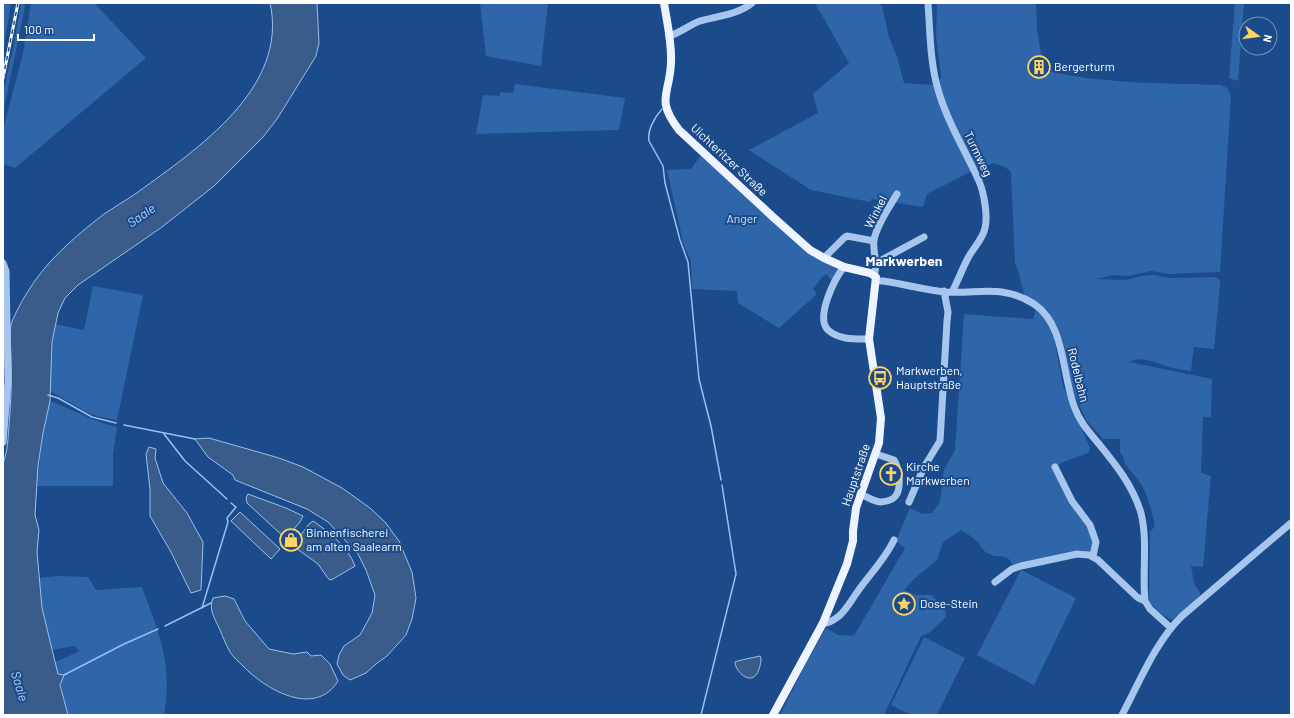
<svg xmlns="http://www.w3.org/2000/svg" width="1294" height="718" viewBox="0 0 1294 718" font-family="Barlow,sans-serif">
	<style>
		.green { fill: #2f65a9 }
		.water { fill: #395c8a; stroke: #9ac0ef }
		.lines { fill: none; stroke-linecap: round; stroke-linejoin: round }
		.stream { stroke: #9ac0ef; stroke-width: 1.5 }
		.minor { stroke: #a7c6ed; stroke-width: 7 }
		.major { stroke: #edf4ff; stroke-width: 8 }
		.rail-casing { stroke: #fff; stroke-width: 3 }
		.rail { stroke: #1b4b8b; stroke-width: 1.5; stroke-dasharray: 4.5; stroke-linecap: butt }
		.labels { text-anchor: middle; stroke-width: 4; stroke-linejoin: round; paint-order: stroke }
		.poi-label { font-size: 12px; fill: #fff; stroke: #1b4b8b; text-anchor: start }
		.street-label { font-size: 12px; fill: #fff; stroke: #1b4b8b }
		.park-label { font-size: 12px; fill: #cce0f9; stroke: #1b4b8b }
		.water-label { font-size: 13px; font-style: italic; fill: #b3d0f4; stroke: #1b4b8b }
		.quarter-label { font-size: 14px; font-weight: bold; fill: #fff; stroke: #1b4b8b }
	</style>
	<rect width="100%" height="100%" fill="#1b4b8b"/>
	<path class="green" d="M3 3H11L3 54Z
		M21 3H25L24 12 3 113V92L12 54Z
		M31 3H94L146 58 15 168 3 164V130L23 53Z
		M480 3H548L541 66 486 56Z
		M815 3H879L882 6 889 37 897 57 904 83 936 85 941 77 936 36 937 3H1036L1037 30 1041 53 1048 71C1103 84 1165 83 1221 85L1227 88 1231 96 1220 272 1169 274 1151 271 1129 276 1113 275 1097 279 1126 280 1141 276 1154 275 1170 278 1215 277 1220 280V284L1214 349 1194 347 1191 371C1183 370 1176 369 1169 367 1156 363 1141 355 1129 362L1212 379 1211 417H1203L1201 473 1211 476 1203 567 1191 566 1194 583 1200 593V596L1172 620C1164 617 1154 608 1149 601L1150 532 1155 526 1151 509 1145 491 1139 481 1125 464 1124 459 1120 452V439H1103L1086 420 1080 407 1072 388 1062 340 1048 310 1024 294 1019 274 1015 263 1011 172 1005 167 994 163 976 169 927 194 923 207 871 199 870 202 811 190 749 150 818 113 813 94 849 63Z
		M1235 3H1244L1238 81 1229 78Z
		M515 84 625 98 619 130 476 134 483 95 499 96 501 92 513 93Z
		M701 155 822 261 838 269 834 278 830 279 827 274 823 276 813 289 817 294 779 328 738 303 737 291 692 289 691 262 683 242 667 170 691 169Z
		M93 286 143 295 117 420 97 416 85 411 50 391 52 342 55 324 84 330Z
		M1036 309 1046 319 1054 338 1063 386 1090 448 1088 453 1061 463 1055 467 1090 525 1094 543 1091 553 1080 550 1067 552 1013 565C1006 552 1000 559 989 554 982 551 980 543 974 539 970 535 965 533 961 530L943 542 937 560 914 579 904 590 916 595H932L945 609 946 617 929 633 921 636 884 715H780L805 665 826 628 838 635 854 636 905 548 897 542 898 536 910 508 922 514 932 513 940 502 944 470 955 450 964 314 1033 319Z
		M50 401C73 409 93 422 117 427L113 454V486H37L43 433Z
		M1021 570 1076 598 1034 685 977 655Z
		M58 576 88 577 96 590 142 587C159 633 173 665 164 715H68L55 662 80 651 74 646 52 650 42 608 39 578Z
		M924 637 965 658 937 715H911L891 705Z"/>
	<path class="water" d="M270 3H317L319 43 316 56 277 119 263 137 214 186 162 227 78 285 65 298 58 313 52 342 50 401 43 433 38 466 35 515 39 530 37 552 42 608 58 674 64 675 60 685 68 715H3V463C8 451 8 437 9 425 11 402 12 380 11 358 11 348 9 335 11 325 11 321 24 297 27 293 44 264 70 241 95 221 108 210 124 202 138 192 197 149 289 88 270 3Z
		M209 438 279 458 303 467 342 488 370 508 385 522 399 541 412 572 416 598 412 619 406 635 387 656 376 664 366 673 350 680 343 675 337 664 339 655 344 646 360 635 372 613 375 595 366 570 358 554 328 522 307 509 235 480 233 475 208 457 195 439Z
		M149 447 156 449 155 458 163 483 187 513 203 542 201 590 191 593 171 552 150 516V489L146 454Z
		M248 494 286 508 303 516 300 522 287 537H284L247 503 246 498Z
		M240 512 280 549 271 559 231 521Z
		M313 521C329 532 348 546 355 566L333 579 330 580 327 577 318 564 293 546 309 524Z
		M225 596 234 599 245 621 269 649 293 654 307 652 311 656 321 655 330 664 338 681C315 718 266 690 243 666 239 662 233 657 230 652 226 645 223 637 220 630 215 619 208 609 213 598Z
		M760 656 761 658C761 663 759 673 755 676 747 683 735 670 735 662L737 661Z"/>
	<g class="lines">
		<path class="stream" d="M662 109C655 117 647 130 649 141L663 166 665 183 680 240 688 262 699 379 711 426 721 480
			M48 395 58 398 92 417 116 423
			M124 425 195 439
			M164 434 185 461 227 499
			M202 608 228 522 227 518 236 507 231 503
			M165 626 211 603
			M64 675 124 644 158 629
			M701 715 736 574 722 485"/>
		<path class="minor" d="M928 3C930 31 930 59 937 86 946 120 965 150 979 181 984 193 988 215 985 228 983 239 973 248 968 258 962 269 958 281 952 292
			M669 36C680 33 689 25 700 21 718 16 737 15 752 3
			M824 258 844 238 847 236 874 241
			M3 263 6 271 8 382 3 442
			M876 263 924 237
			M844 267C835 278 815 317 828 330 839 340 855 339 869 339
			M874 275C879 263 872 252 874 240 877 224 889 208 897 194
			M876 281H883C904 284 925 290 946 292 979 294 1003 284 1034 304 1065 324 1062 374 1074 406 1079 421 1089 432 1099 444 1116 465 1133 486 1141 513 1148 542 1142 571 1145 601L1150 609 1171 628
			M1055 467 1072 501 1090 525 1096 542 1093 556
			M860 494C866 496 874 502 881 502 899 501 900 490 899 475 898 469 897 465 894 460L876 454
			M909 502 924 467 940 441 947 321 948 312 944 291
			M995 582 1012 569 1021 566 1077 554 1089 555 1098 560 1137 597 1145 601
			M823 623C829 624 835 619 839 616 847 609 852 599 858 591 870 574 885 559 894 540
			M1122 715C1139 683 1156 641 1182 616L1291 523"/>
		<path class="major" d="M664 3C667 22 672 43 671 62 670 95 655 99 679 130L773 217 810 250 824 258 844 267 870 273 876 277 869 339 881 418 879 443 856 508 853 531V541L847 564 823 623 773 715"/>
		<g class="rail-casing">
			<path id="rail" d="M3 78 18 3"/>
		</g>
		<use href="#rail" class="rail"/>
	</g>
	<defs>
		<g id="building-ring" transform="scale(1.15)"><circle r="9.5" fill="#1b4b8b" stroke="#fed364" stroke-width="1.5"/><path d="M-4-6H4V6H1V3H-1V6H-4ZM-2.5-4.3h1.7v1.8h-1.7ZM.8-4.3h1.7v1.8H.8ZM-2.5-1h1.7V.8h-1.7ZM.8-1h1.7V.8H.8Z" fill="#fed364"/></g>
		<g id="bus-ring" transform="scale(1.15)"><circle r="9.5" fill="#1b4b8b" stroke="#fed364" stroke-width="1.5"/><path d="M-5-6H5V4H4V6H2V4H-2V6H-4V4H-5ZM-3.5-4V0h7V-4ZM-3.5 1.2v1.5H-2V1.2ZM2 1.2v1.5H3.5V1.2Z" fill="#fed364"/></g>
		<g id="church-ring" transform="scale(1.15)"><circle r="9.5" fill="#1b4b8b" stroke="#fed364" stroke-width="1.5"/><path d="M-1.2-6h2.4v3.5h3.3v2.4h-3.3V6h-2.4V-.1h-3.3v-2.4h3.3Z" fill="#fed364"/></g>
		<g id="shop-ring" transform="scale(1.15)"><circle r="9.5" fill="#1b4b8b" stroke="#fed364" stroke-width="1.5"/><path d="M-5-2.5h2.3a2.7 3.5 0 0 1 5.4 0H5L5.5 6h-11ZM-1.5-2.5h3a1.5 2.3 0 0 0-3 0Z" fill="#fed364"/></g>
		<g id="sight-ring" transform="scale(1.15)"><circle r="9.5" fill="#1b4b8b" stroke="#fed364" stroke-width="1.5"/><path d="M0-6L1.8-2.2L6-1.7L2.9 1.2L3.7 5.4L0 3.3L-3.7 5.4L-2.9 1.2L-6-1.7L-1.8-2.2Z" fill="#fed364"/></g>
	</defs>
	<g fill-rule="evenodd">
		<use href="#building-ring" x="1039" y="67"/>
		<use href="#bus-ring" x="880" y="378"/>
		<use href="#church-ring" x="891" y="474"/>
		<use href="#shop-ring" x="291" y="540"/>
		<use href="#sight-ring" x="904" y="604"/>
	</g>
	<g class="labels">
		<g class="poi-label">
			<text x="1054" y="71">Bergerturm</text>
			<text x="896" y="375">Markwerben,<tspan x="896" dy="14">Hauptstraße</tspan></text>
			<text x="906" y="471">Kirche<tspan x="906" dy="14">Markwerben</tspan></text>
			<text x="306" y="537">Binnenfischerei<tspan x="306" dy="14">am alten Saalearm</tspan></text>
			<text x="920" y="608">Dose-Stein</text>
		</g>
		<g class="street-label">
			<text transform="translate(978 154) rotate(64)" y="4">Turmweg</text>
			<text transform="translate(729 160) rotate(43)" y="4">Uichteritzer Straße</text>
			<text transform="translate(876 212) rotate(-63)" y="4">Winkel</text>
			<text transform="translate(1078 375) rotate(76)" y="4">Rodelbahn</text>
			<text transform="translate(856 475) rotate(-71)" y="4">Hauptstraße</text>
		</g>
		<g class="park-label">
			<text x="742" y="223">Anger</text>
		</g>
		<g class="water-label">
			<text transform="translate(141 215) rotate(-35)" y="5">Saale</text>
			<text transform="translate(20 686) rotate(73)" y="5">Saale</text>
		</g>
		<g class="quarter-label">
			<text x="904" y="266">Markwerben</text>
		</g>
	</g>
	<rect width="1294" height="718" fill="none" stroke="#ffffff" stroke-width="8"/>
	<g transform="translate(1258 36) rotate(104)"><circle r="19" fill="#1b4b8b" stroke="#7693b9"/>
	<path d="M0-3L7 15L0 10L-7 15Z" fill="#fed364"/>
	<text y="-6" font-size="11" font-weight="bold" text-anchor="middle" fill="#ffffff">N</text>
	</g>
	<path d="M18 34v6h76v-6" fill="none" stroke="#ffffff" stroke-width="2"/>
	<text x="24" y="34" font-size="12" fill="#ffffff" stroke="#1b4b8b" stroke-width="3" paint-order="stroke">100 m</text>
</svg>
